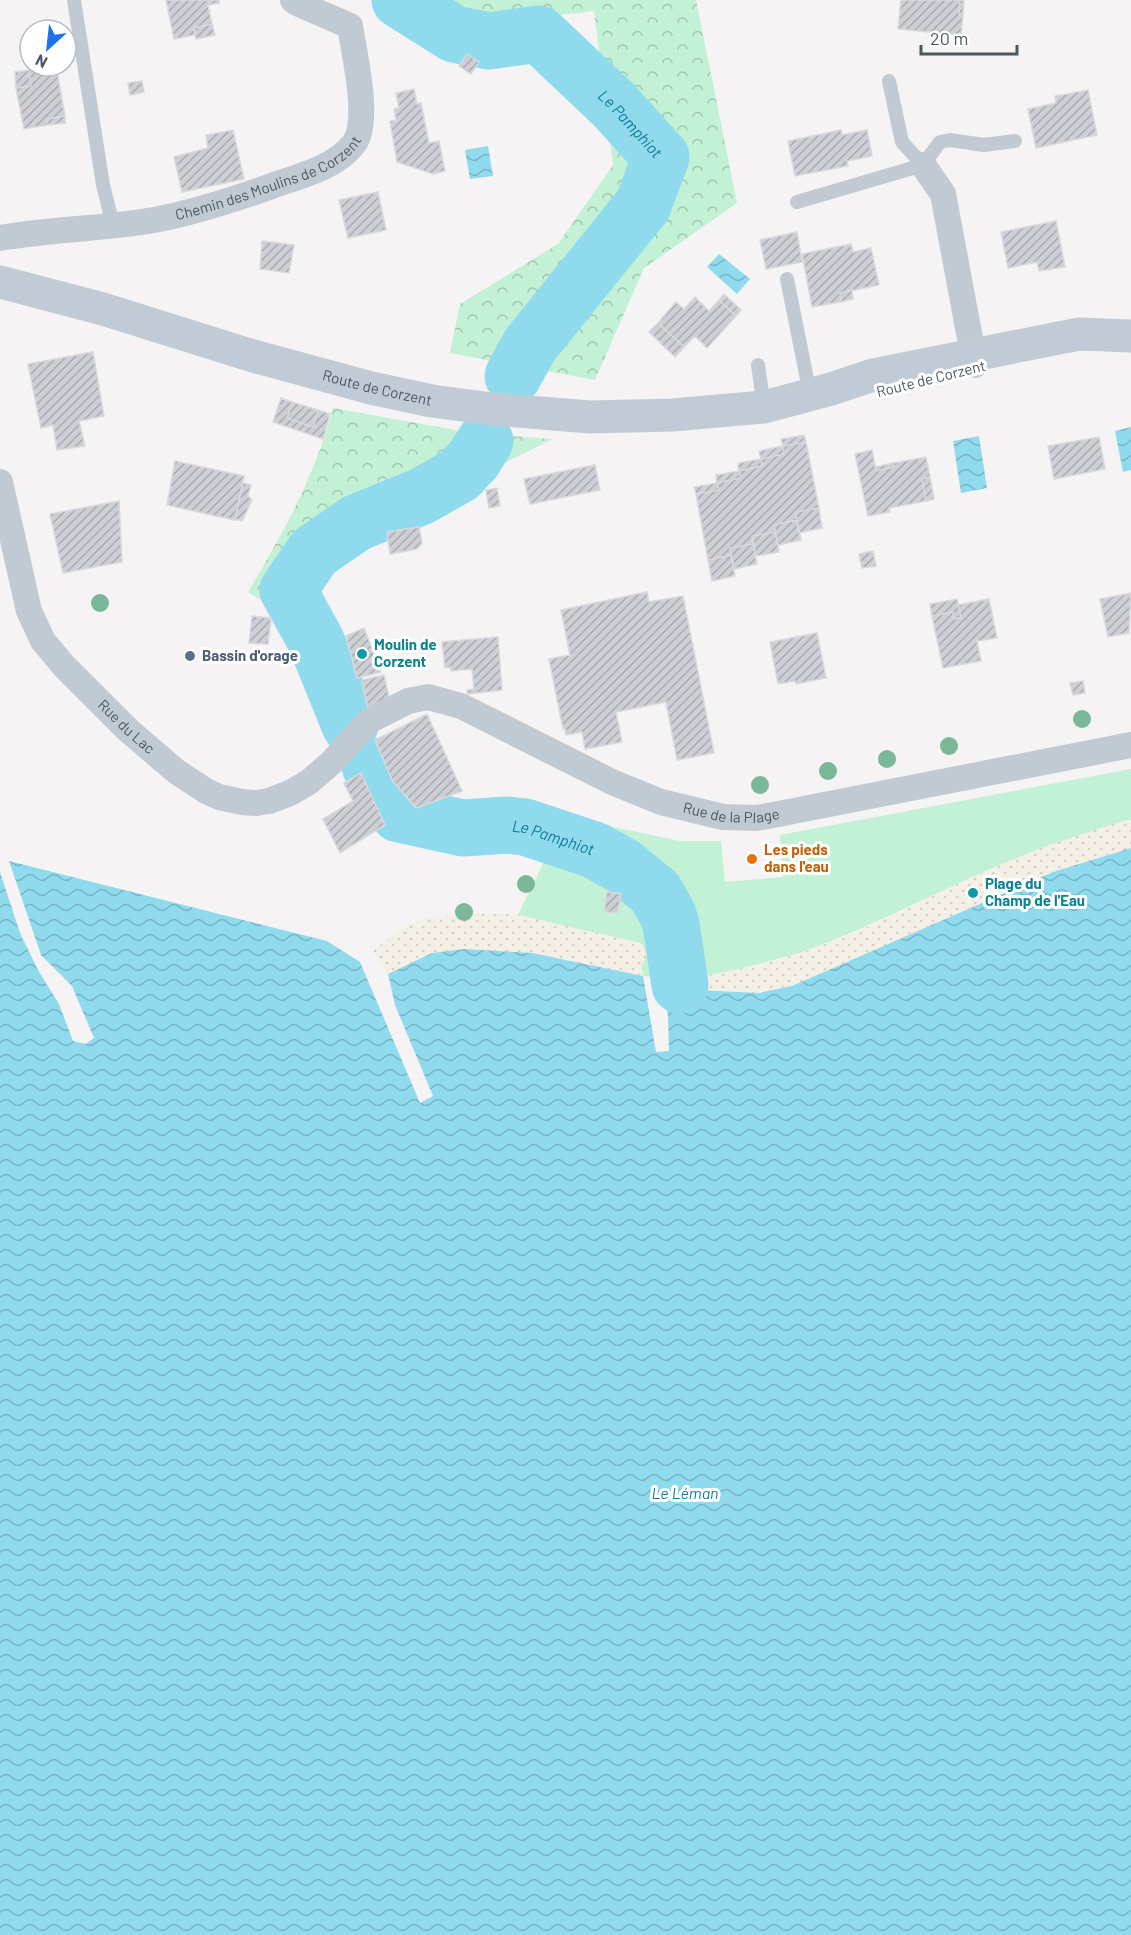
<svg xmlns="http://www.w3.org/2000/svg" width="1131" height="1935" viewBox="0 0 1131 1935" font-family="Barlow,sans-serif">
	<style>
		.green { fill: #c3f1d5 }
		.forest { fill: url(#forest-crowns) }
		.sand { fill: url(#sand-dots) }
		.water { fill: url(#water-waves) }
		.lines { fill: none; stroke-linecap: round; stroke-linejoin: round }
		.river { stroke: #90daee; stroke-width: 57 }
		.building { fill: url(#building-hatch); stroke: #d7d9de; stroke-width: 1.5 }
		.lane { stroke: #c1cad2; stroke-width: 14 }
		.street { stroke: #c1cad2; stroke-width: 26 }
		.secondary { stroke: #c1cbd6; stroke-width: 33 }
		.tree { fill: #7bb799 }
		.culture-dot { fill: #0f9aa8; stroke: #fff; stroke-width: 2 }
		.service-dot { fill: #5c6f8a; stroke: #fff; stroke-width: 2 }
		.food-dot { fill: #e8710a; stroke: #fff; stroke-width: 2 }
		.labels { text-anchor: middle; stroke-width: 6; stroke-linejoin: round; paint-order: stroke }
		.street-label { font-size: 15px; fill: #4a5661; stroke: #fff }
		.culture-label { font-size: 15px; font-weight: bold; fill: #0d838f; stroke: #fff; text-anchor: start }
		.service-label { font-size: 15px; font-weight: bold; fill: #4e5e75; stroke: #fff; text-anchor: start }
		.food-label { font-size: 15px; font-weight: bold; fill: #c56008; stroke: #fff; text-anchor: start }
		.water-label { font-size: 16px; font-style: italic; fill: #0c7c9b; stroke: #fff }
	</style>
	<defs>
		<pattern id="forest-crowns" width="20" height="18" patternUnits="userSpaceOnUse" patternTransform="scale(1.5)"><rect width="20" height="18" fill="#c3f1d5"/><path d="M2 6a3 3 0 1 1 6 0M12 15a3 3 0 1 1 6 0" fill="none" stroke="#a0c6b0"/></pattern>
		<pattern id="sand-dots" width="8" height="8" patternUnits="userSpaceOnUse" patternTransform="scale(1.5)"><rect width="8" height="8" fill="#f5f0e5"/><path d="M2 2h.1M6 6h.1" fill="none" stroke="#d4d0c7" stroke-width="1.8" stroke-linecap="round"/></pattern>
		<pattern id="water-waves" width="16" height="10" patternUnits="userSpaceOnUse" patternTransform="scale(1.5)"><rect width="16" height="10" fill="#90daee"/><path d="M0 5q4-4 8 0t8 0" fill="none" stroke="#78b4c4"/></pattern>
		<pattern id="building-hatch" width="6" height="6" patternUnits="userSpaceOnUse" patternTransform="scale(1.5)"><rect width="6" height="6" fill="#cdcfd5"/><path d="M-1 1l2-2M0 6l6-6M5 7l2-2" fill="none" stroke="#a8abb0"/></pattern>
	</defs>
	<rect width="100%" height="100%" fill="#f5f3f3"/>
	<path class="green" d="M1131 769V819C1087 832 1044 847 1002 864 938 891 877 924 811 949 795 955 776 959 759 964 720 974 682 982 643 976L641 966 647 954 551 923 518 915 566 817 680 841H721L725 882 783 877 780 835Z"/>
	<path class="forest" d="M437 0H696L737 203 644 268 595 380 450 353 460 304 558 244 613 165 594 11 485 24Z
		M333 408 472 433 552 439 375 529 315 579 365 717 340 744 286 615 248 592C283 533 316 474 333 408Z"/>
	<path class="sand" d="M1131 819V848L1053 872 792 986 759 993 696 990 694 978C732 971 772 963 809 950 876 927 937 892 1002 864 1044 846 1087 832 1131 819Z
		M489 913 518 915 641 943 647 954 641 966 643 976 532 953H432L388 974 373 951C384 942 395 932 408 926 432 914 463 914 489 913Z"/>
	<path class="water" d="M488 146 493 176 470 179 465 150Z
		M719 254 750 279 737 294 707 267Z
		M1131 427V470L1123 472 1115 431Z
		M979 436 987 488 961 493 953 441Z
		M1131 848V1935H0V872L20 933 38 970 59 1004 73 1041 86 1044 94 1038 72 986 41 955 9 861 327 941 360 962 420 1103 433 1096 395 1005 388 974 432 953 465 949 532 953 643 976 656 1052 669 1051 668 1016 660 979 696 990 759 993 792 986 1053 872Z"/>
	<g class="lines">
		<g class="river">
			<path id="s1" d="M400 0 454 34 489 41 539 34 614 105 661 157 643 205 530 345 513 376"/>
			<path d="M350 725 316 641 288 590 314 552 356 523 422 496 459 475 474 459 485 441"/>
			<path id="s2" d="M370 766 389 803 399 814 463 828 508 825 525 827 594 850 623 866 655 892 667 913 671 924 680 985"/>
		</g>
	</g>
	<path class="building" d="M166 0H219V3L208 5 212 24 194 28 195 35 174 39Z
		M901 0H960L959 15H963L961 35 898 29Z
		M960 0H964L963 15H959Z
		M212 24 215 35 196 39 194 28Z
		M467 54 479 62 471 74 459 66Z
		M56 66 65 116 47 119 48 125 24 129 16 88 31 86 29 70Z
		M29 70 31 86 16 88 15 72Z
		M142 81 144 92 130 95 128 83Z
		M414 89 417 104 421 103 429 143 439 141 445 171 433 174 397 162 390 121 396 120 394 109 399 108 396 93Z
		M1088 90 1097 135 1036 148 1028 109 1056 103 1055 96Z
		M65 116V123L48 125 47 119Z
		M233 130 244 179 182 192 174 157 208 148 206 135Z
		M841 130 842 135 867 130 872 156 847 161 848 166 795 176 788 141Z
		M378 192 386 230 348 238 339 200Z
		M1056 221 1065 267 1039 271 1037 262 1008 268 1001 232Z
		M797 232 802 262 766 269 760 240Z
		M262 241 294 245 289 273 260 269Z
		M851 244 853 252 871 248 879 285 840 293 841 302 812 307 802 254Z
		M852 290 853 299 841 302 840 293Z
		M724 294 741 310 736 316 719 300Z
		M695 297 709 311 719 300 736 316 707 348 695 336 684 347 658 323 676 302 684 309Z
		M658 323 684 347 675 357 649 332Z
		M93 352 104 416 79 421 85 446 57 450 53 425 41 428 28 364Z
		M281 398 292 402 287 418 313 427 318 410 330 414 323 439 273 422Z
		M292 402 318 410 313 427 287 418Z
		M804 435 806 442 783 446 781 439Z
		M1099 437 1105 469 1054 479 1048 446Z
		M806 442 819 508 795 512 797 520 774 525 775 532 752 536 753 544 730 548 731 555 708 560 696 494 719 490 717 483 741 478 739 471 762 466 761 459 784 454 783 446Z
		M783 446 784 454 761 459 759 451Z
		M872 450 876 471 894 467 893 463 926 457 930 477 922 479 926 501 889 508 890 512 868 516 855 454Z
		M761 459 762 466 739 471 738 463Z
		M175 461 244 476 235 520 167 505Z
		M893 463 894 467 876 471 875 467Z
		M595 465 600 490 530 504 524 479Z
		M739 471 741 478 717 483 716 475Z
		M930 477 934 499 926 501 922 479Z
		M243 483 251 485 248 496 252 500 242 521 235 519Z
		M717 483 719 490 696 494 694 487Z
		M497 488 500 506 489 508 486 490Z
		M119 501 122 562 63 573 50 514Z
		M819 508 822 528 799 533 795 512Z
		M797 520 801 540 778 545 774 525Z
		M419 527 422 543 417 549 390 554 387 532Z
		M775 532 779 552 756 556 752 536Z
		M753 544 757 564 734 569 730 548Z
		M873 551 876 566 862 568 859 554Z
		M731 555 735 576 712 581 708 560Z
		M647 592 649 602 683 596 714 753 677 760 666 702 616 712 622 742 585 749 582 732 566 735 565 728 563 729 549 659 570 655 561 610Z
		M1131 593 1129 633 1108 637 1100 599Z
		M957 599 961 618 954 619 953 612 932 616 930 604Z
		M989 599 997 638 977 641 981 661 943 668 932 616 953 612 954 619 961 618 958 605Z
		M252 616 271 618 268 644 249 643Z
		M364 628 381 672 357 678 346 636Z
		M817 633 826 678 796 684 795 681 778 684 770 642Z
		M498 637 502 690 468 694 467 690 474 689 472 669 451 671V667L445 668 442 642Z
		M384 675 390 702 368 709 362 680Z
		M1083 681 1085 693 1073 695 1070 683Z
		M427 714 462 791 416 808 392 780 375 740Z
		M361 773 385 825 340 853 323 819 353 801 344 783Z
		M607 892 621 894 618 913 604 912Z"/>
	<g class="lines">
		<path class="lane" d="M74 0 103 185 113 225
			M889 81 902 142 923 165
			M797 202 923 165 940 142 950 140 984 145 1015 141
			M787 279 810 394
			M758 365 764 407"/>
		<g class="street">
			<path d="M923 165 943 194 975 365"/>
			<path id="s3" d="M0 238C51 229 103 229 154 220 197 212 239 198 280 183 305 175 339 165 355 142 370 119 354 53 350 26L297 3 293 0"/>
			<path id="s4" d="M0 482 29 611 43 641 64 666 128 730 177 772 206 791 219 797 242 802 256 803 269 801 290 793 309 782 331 763 369 721 408 701 428 697 461 706 612 782 661 802 723 817 756 818 773 815 1131 745"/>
		</g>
		<path class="secondary" id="s5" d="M0 282 103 309 253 356 371 388 432 401 492 409 590 417 673 415 764 407 831 389 873 375 1079 334 1131 336"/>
	</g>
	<g class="tree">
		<circle cx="100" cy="603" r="9"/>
		<circle cx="1082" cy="719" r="9"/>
		<circle cx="949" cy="746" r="9"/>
		<circle cx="887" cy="759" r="9"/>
		<circle cx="828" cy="771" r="9"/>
		<circle cx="760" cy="785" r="9"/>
		<circle cx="526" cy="884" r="9"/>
		<circle cx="464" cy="912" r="9"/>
	</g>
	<g class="culture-dot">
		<circle cx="362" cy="654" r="6"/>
		<circle cx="973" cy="893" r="6"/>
	</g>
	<circle class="service-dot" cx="190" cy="656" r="6"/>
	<circle class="food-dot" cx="752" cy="859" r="6"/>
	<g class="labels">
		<g class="street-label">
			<text dy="5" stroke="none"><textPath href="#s3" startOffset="278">Chemin des Moulins de Corzent</textPath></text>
			<text transform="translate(931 379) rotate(-14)" y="5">Route de Corzent</text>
			<text dy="5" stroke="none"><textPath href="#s5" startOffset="392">Route de Corzent</textPath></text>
			<text dy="5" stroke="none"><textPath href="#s4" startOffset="285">Rue du Lac</textPath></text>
			<text dy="5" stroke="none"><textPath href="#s4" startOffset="975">Rue de la Plage</textPath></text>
		</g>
		<g class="culture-label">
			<text x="374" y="650">Moulin de<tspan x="374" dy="17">Corzent</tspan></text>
			<text x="985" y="889">Plage du<tspan x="985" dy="17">Champ de l'Eau</tspan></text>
		</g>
		<g class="service-label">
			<text x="202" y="661">Bassin d'orage</text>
		</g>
		<g class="food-label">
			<text x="764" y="855">Les pieds<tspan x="764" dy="17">dans l'eau</tspan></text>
		</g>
		<g class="water-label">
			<text dy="6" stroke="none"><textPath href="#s1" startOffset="278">Le Pamphiot</textPath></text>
			<text dy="6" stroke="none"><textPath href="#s2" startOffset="214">Le Pamphiot</textPath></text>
			<text x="685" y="1499">Le Léman</text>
		</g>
	</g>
	<g transform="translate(48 48) rotate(207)"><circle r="28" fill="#ffffff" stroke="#b7bbc0" stroke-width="1.5"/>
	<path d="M0-4.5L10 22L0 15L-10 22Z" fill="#1a73e8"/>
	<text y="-9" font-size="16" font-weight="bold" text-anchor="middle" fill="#4a5661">N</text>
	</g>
	<path d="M921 45v9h96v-9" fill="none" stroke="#4a5661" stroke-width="3"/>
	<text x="930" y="45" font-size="18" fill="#4a5661" stroke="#ffffff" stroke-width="4.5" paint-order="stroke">20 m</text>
</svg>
